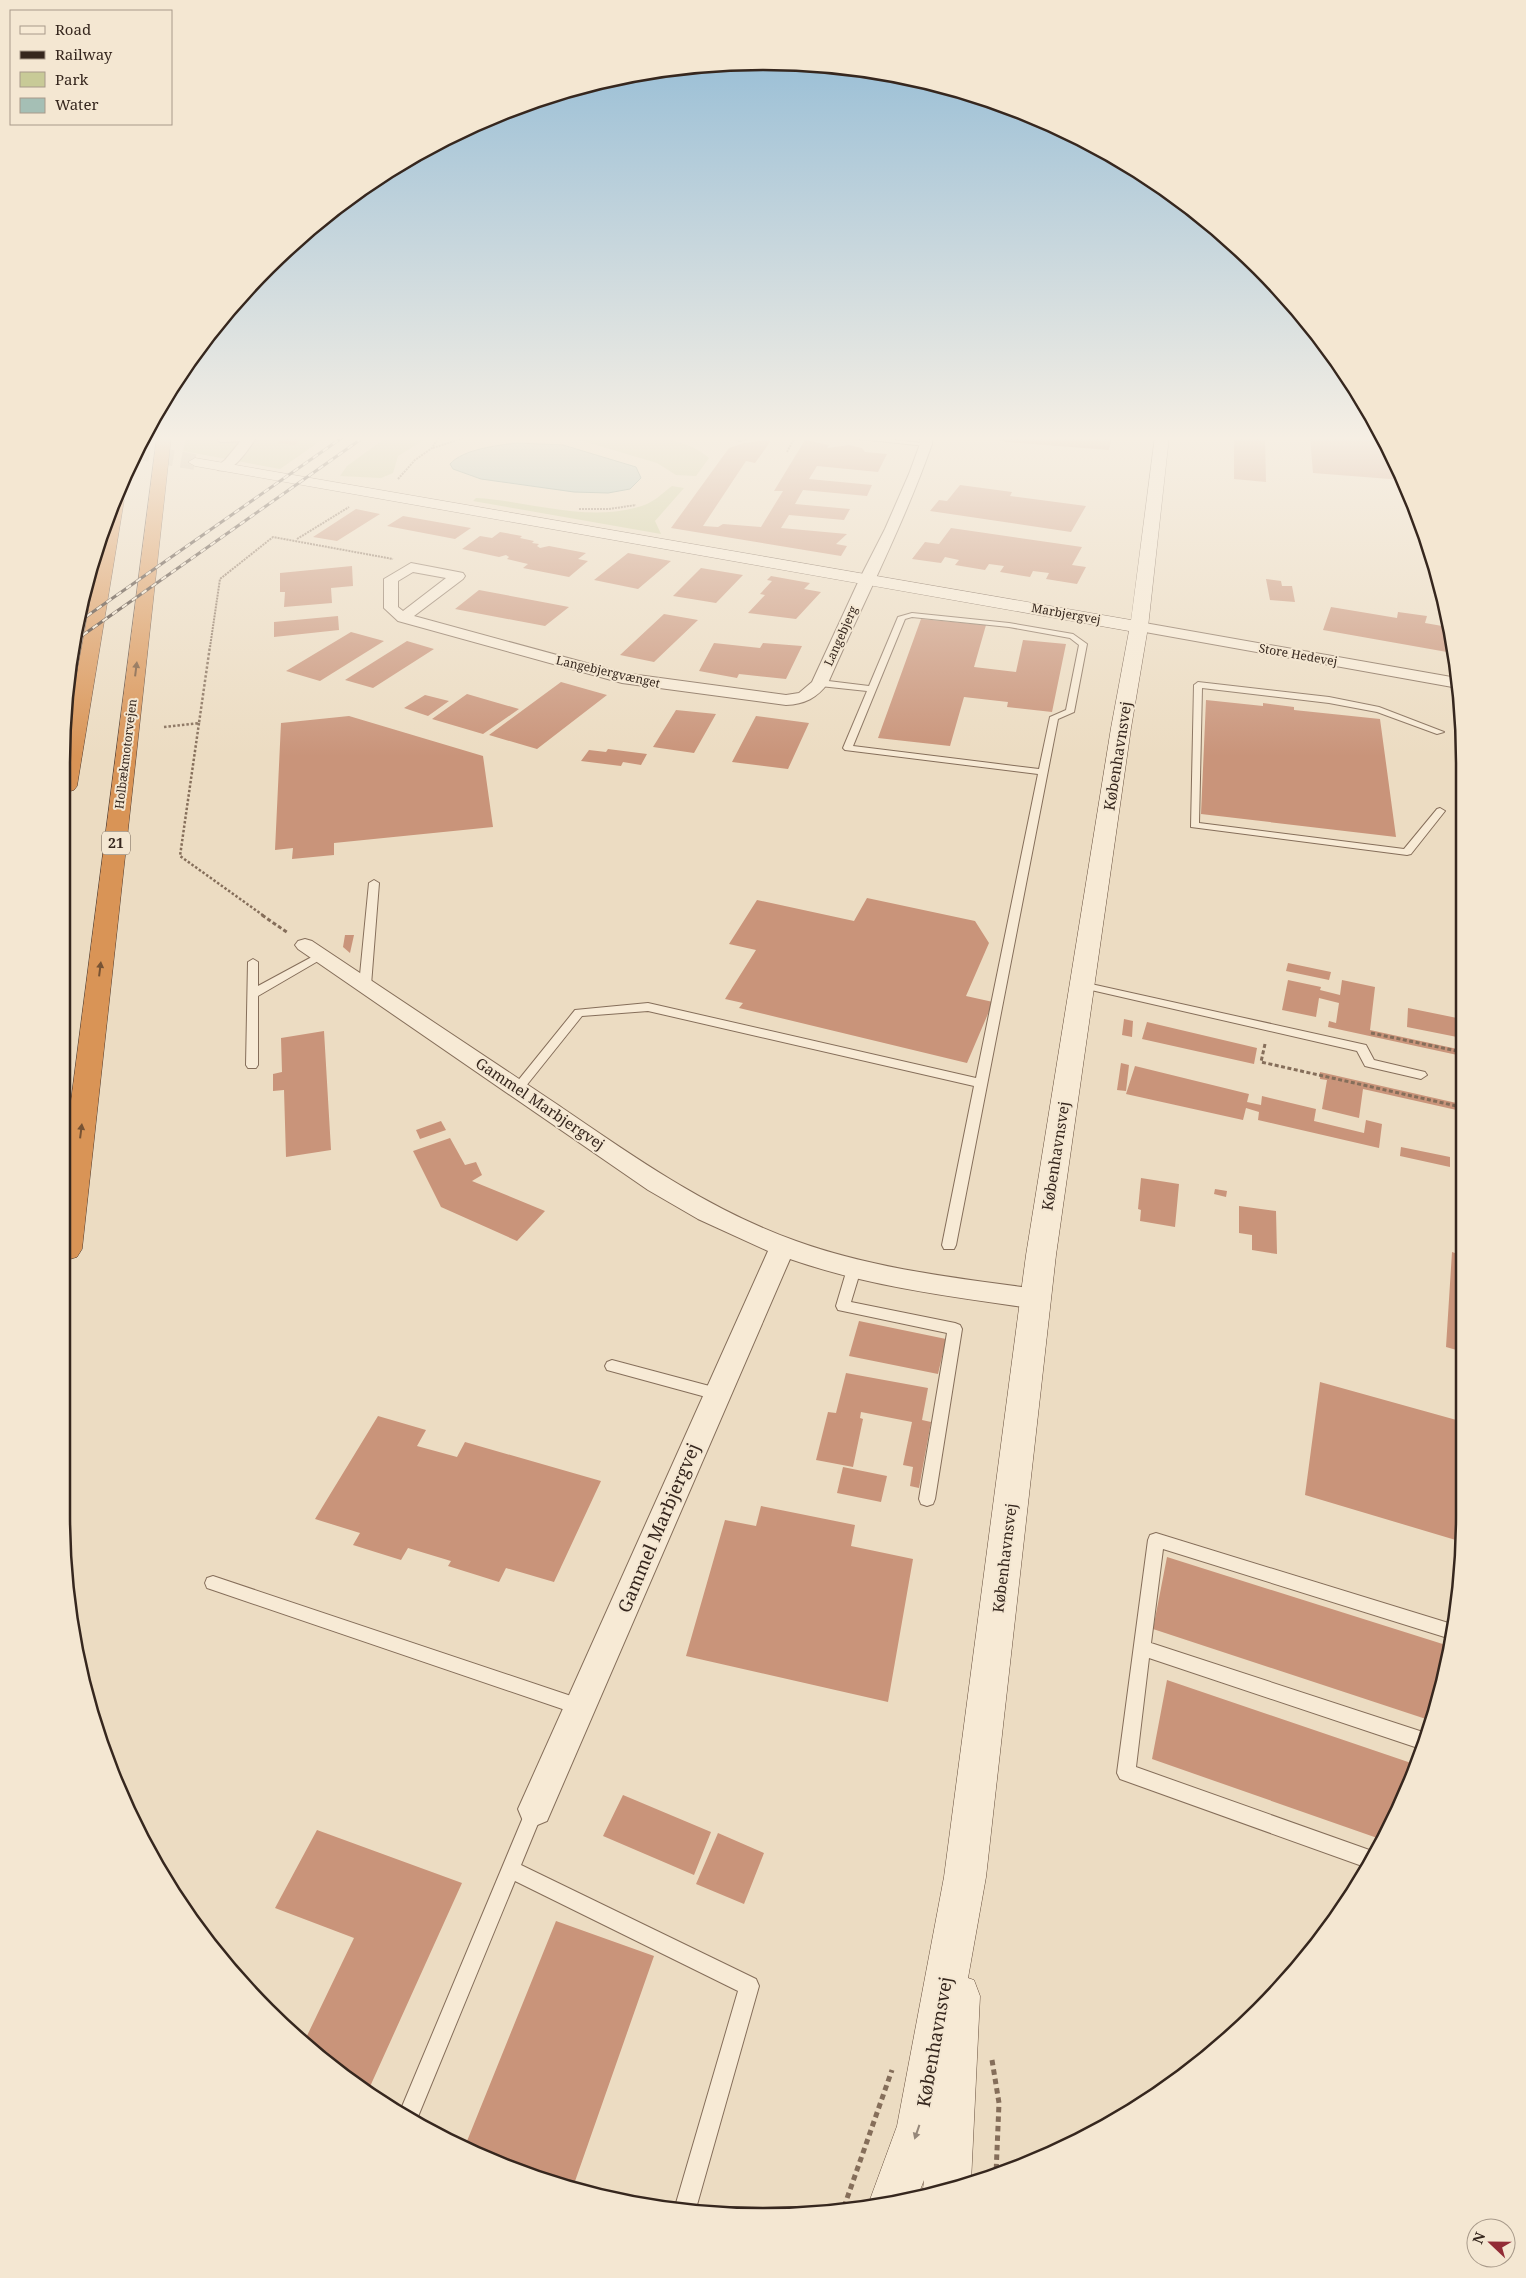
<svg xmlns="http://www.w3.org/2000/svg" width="1526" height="2278" viewBox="0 0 1526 2278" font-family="'Noto Serif',serif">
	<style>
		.green { fill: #c8ca97 }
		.water { fill: #a5bfb5; stroke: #6c8d82 }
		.building { fill: #c9947a }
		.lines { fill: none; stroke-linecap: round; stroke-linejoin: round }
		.secondary-tunnel { stroke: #c8b8a1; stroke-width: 16; stroke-dasharray: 16 8; stroke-linecap: butt }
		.lane-casing { stroke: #856e5a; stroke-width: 2 }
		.street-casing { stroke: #856e5a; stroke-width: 2 }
		.secondary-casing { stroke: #674f3d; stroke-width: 1 }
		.highway-casing { stroke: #533c2e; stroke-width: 1 }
		.path-far3 { stroke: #856e5a; stroke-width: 2; stroke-dasharray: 2 1; stroke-linecap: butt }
		.path-far2 { stroke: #856e5a; stroke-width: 2.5; stroke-dasharray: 2.5 2; stroke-linecap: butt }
		.path-far1 { stroke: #856e5a; stroke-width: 3; stroke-dasharray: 4 2.5; stroke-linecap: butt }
		.path { stroke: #856e5a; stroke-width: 5; stroke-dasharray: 5.5 4; stroke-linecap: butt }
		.lane { fill: #f7ead5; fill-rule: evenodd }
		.street { fill: #f7ead5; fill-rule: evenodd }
		.secondary { fill: #f7ead5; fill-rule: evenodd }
		.highway { fill: #d99456; fill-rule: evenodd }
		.rail-casing { stroke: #36271e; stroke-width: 3 }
		.rail { stroke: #f4e7d2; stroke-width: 2; stroke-dasharray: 6; stroke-linecap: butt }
		.oneway { fill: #775334 }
		.oneway2 { fill: #96887a }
		.labels { text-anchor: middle; stroke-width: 4; stroke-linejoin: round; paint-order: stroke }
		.far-street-label { font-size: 12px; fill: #36271e; stroke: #f4e7d2 }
		.shield { fill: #f4e7d2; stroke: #6f6154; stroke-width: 1 }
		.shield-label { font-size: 14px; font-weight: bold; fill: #36271e }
		.street-label { font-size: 15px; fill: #36271e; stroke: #f4e7d2 }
		.near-street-label { font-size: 18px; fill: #36271e; stroke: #f4e7d2 }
		.rim { fill: none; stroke: #36271e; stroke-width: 2.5 }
	</style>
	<rect width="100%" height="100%" fill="#ecdcc2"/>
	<path class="green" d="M186 437H326L280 469 183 451Z
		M387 437H429L398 456 393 473 381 478 340 476 347 466Z
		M569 437C611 437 676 428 709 458L696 476 676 475 657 463Z
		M672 486 684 488 655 521 661 534 473 501 476 498C532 501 592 525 647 504 656 500 664 492 672 486Z"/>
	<path class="water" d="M518 443 563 445 636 467 641 478 630 489 608 493 574 492 481 479 453 469 450 464C463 449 499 445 518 443Z"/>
	<path class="building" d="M284 437H297L302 438 295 445 278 443Z
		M990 437H1112L1109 450 1006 442Z
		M1234 437H1265L1266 482 1234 479Z
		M1310 437H1383L1393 453 1403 480 1313 473Z
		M768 440 770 442 755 463 746 461 703 526 718 527 723 524 761 527 783 491H774L805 440 829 445 827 448 849 445 862 448 865 452 887 454 878 472 817 466 809 479 872 485 867 496 803 490 795 504 850 509 844 520 789 515 781 528 847 534 836 544 847 546 841 556 671 528 729 448 744 443Z
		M960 485 1012 492 1010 496 1086 506 1071 532 930 511 939 500 947 501Z
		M356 509 380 514 337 541 313 537Z
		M403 516 471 528 455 539 387 526Z
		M951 528 1082 547 1072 565 1086 567 1077 584 1046 579 1049 573 1033 571 1030 577 1000 572 1004 566 989 564 985 570 955 565 959 560 945 557 941 563 912 559 925 542 939 544Z
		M500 532 522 536 520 538 534 541 532 543 539 544 537 546 540 548 549 546 586 553 578 559 588 561 569 577 523 568 528 564 507 559 509 557 506 555 499 557 462 549 480 536 492 538Z
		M628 553 671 561 638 589 594 580Z
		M352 566 353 586 331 588 332 603 284 607 285 592H280V573Z
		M701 568 743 575 716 603 673 596Z
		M771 576 810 583 804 589 821 592 796 619 748 613 765 595 760 594 772 581 767 580Z
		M1266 579 1281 581 1282 586H1292L1295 602 1270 600Z
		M479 590 569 607 545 626 455 609Z
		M1331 607 1397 618 1398 612 1427 616 1425 623 1448 627 1450 638 1447 652 1323 630Z
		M664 614 698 620 654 662 620 655Z
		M338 616 339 630 274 637V622Z
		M921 619 986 625 974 667 1016 672 1023 640 1066 644 1052 712 1007 707 1008 702 964 697 950 746 878 738Z
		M351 632 384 641 320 681 286 671Z
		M407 641 434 649 373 688 345 680Z
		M714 643 760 648 763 643 802 646 786 679 739 674 737 678 699 671Z
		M561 682 607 695 537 749 489 735Z
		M467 694 519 709 483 734 432 719Z
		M425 695 449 701 428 716 404 708Z
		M1206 700 1263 706V703L1294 707V710L1380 719 1396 837 1201 814Z
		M676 710 716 714 694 753 653 747Z
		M349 716 483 756 493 827 334 843V855L292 859 293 848 275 850 281 723Z
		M756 716 809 723 788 769 732 762Z
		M608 749 647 754 641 765 623 762 621 766 581 761 589 750 606 752Z
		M867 898 975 921 989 943 966 996 993 1002 967 1063 739 1008 743 1003 725 999 756 950 729 944 757 900 854 921Z
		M345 935H354L350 953 343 947Z
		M1288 963 1331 972 1329 980 1286 971Z
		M1288 980 1321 987 1320 990 1340 995 1342 980 1375 987 1370 1030 1462 1050V1056L1328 1027 1329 1021 1336 1023 1339 1003 1319 998 1316 1017 1282 1010Z
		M1408 1008 1462 1019V1038L1407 1027Z
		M1124 1019 1133 1021 1132 1037 1122 1035Z
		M1147 1022 1257 1048 1254 1064 1142 1039Z
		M324 1031 331 1150 286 1157 284 1090 273 1091V1074L282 1072 281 1038Z
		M1121 1063 1129 1065 1126 1091 1117 1090Z
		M1135 1066 1249 1094 1247 1102 1261 1105 1262 1096 1316 1109 1314 1121 1364 1133 1366 1120 1382 1124 1379 1148 1258 1120 1259 1112 1246 1108 1243 1120 1126 1094Z
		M1320 1072 1461 1104V1111L1363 1089 1359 1118 1322 1109 1327 1080 1320 1079Z
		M441 1121 446 1130 420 1139 416 1130Z
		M450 1138 465 1165 476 1162 482 1175 472 1181 545 1211 517 1241 441 1207 413 1151Z
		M1401 1147 1450 1157V1167L1400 1156Z
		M1141 1178 1179 1184 1175 1227 1140 1221 1141 1210 1138 1209Z
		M1215 1189 1227 1191 1226 1197 1214 1194Z
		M1239 1206 1276 1211 1277 1254 1252 1250V1235L1239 1233Z
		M1452 1252 1461 1255 1460 1351 1446 1347Z
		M859 1321 946 1339 938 1374 849 1356Z
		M846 1373 928 1388 922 1420 931 1422 919 1488 910 1486 913 1467 903 1465 912 1422 861 1412 860 1418 863 1419 853 1467 816 1460 828 1412 836 1413Z
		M1320 1382 1460 1421 1459 1541 1305 1495Z
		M378 1416 426 1430 417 1446 457 1457 465 1442 601 1481 554 1582 506 1568 499 1582 448 1566 451 1561 408 1548 401 1560 353 1545 360 1533 315 1519Z
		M843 1467 887 1476 881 1502 837 1493Z
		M761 1506 855 1525 851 1546 913 1559 888 1702 686 1656 725 1520 756 1526Z
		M1167 1557 1449 1646 1432 1721 1153 1629Z
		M1167 1680 1417 1765 1393 1825 1383 1840 1152 1759Z
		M623 1795 711 1832 694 1875 603 1836Z
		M317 1830 462 1883 368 2091 336 2072 304 2042 354 1938 275 1908Z
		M718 1833 764 1853 744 1904 696 1884Z
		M556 1921 654 1956 573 2187 495 2163 465 2146Z"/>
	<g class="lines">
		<path class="secondary-tunnel" d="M134 451 195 462"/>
		<g class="lane-casing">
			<path id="lane" d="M251 437 253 439 250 441 220 442 217 440 220 438Z
				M754 437 739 441 736 439 738 437Z
				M840 437H870L929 444 926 446Z
				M912 613 1009 623 1073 634 1087 644 1074 712 1058 719 956 1245 954 1249H944L942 1245 974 1086 648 1011 582 1016 522 1091H514L512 1088 575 1010 648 1003 976 1078 1038 774 845 750 843 748 867 691 820 686 816 683 820 680 869 686 898 617ZM912 617 1009 627 1070 638 1079 645 1066 710 1050 717 1039 769 853 746 905 619Z
				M1198 682 1329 697 1379 707 1444 732 1437 734 1377 712 1329 703 1202 688 1199 823 1404 849 1437 809 1440 808 1445 811 1411 854 1407 855 1191 827 1194 685Z
				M374 880 379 883 371 985 365 988 359 985 369 883Z
				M321 952 326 955 325 957 258 996V1065L256 1068H248L246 1065 248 962 253 959 258 962V986Z
				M1082 982 1366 1045 1374 1060 1425 1072 1427 1075 1421 1079 1369 1067 1365 1066 1357 1051 1078 987 1076 985 1078 983Z
				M854 1264 859 1265 861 1269 851 1302 955 1323 960 1325 962 1329 935 1499 933 1504 927 1506 921 1504 919 1499 947 1333 838 1310 836 1306 847 1269 849 1265Z
				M612 1360 717 1388 722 1390 724 1394 722 1398 717 1400 607 1370 605 1366 607 1362Z
				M1156 1533 1455 1625 1451 1639 1163 1549 1151 1643 1429 1734 1424 1750 1149 1658 1136 1767 1375 1852 1365 1867 1120 1779 1117 1773 1148 1540 1150 1535Z
				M213 1576 580 1699 586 1701 589 1707 586 1713 580 1715 213 1590 207 1588 205 1583 207 1578Z
				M535 1800 541 1803 544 1809 521 1865 756 1979 759 1986 695 2212 674 2210 738 1991 515 1881 417 2119 401 2109 529 1803Z"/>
		</g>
		<g class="street-casing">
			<path id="street" d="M244 437H257C248 449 234 474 218 470L216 467 225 460Z
				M920 437H932V444C903 526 863 603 828 683 817 698 805 704 786 705L622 683 398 621 384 608V579L411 563 458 572 463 573 465 576 463 579 414 616 623 673 786 695 799 693 812 682 860 578 885 529 909 474 920 444ZM413 572 446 578 403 611 398 607V581Z
				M1139 622 1457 678 1458 688 1134 630 1131 627 1134 624Z
				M305 939 312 941C394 996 476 1050 558 1105 634 1157 709 1210 796 1241 874 1269 956 1278 1037 1289L1046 1292 1050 1299 1046 1306 1037 1309C953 1297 870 1287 790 1259L547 1821 535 1826 523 1821 518 1809 768 1251 698 1219 648 1190 298 949 295 945 298 941Z"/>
		</g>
		<g class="secondary-casing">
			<path id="secondary" d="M1155 437H1169L1148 627 1131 728 1056 1255 986 1877 968 1978 974 1980 980 1996 971 2182 926 2195 923 2189 924 2180 917 2198 900 2203 868 2205 897 2126 944 1877 1026 1255 1111 728 1129 631 195 466 188 462 195 458 1131 620Z"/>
		</g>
		<g class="highway-casing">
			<path id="highway" d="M157 437H171L82 1249 77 1257 67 1260V1132Z
				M117 496 124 500 77 786 74 790 67 792V727L102 538Z"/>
		</g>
		<path class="path-far3" d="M433 448 466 437
			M787 452 795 437
			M398 479 415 460 432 448 439 437
			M579 509H609L636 505
			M297 539 349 507
			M210 647 220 579 273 537 393 559"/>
		<path class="path-far2" d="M199 723 180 856 264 916
			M164 727 199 723 210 646"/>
		<path class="path-far1" d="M262 915 288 933
			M1371 1033 1462 1052
			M1265 1044 1261 1062 1461 1107"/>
		<path class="path" d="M992 2060 999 2103 996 2174
			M844 2207 892 2070"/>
		<use href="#lane" class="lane"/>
		<use href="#street" class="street"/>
		<use href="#secondary" class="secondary"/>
		<use href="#highway" class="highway"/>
		<g class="rail-casing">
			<path id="rail" d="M77 623 343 437
				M73 642 364 437"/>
		</g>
		<use href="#rail" class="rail"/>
	</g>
	<defs><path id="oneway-solid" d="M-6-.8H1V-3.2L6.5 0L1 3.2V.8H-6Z" transform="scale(1.25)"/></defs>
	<g class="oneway">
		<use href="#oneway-solid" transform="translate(136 669) rotate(-83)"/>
		<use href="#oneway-solid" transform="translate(100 969) rotate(-83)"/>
		<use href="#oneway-solid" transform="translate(81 1131) rotate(-83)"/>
	</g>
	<use class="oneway2" href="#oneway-solid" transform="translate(917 2132) rotate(109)"/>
	<linearGradient id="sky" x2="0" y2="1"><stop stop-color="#8db8d4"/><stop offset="0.58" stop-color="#f6efe4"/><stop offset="1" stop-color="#f6efe4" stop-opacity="0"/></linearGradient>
	<rect width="1526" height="756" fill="url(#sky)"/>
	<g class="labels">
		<g class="far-street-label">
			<text transform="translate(1066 614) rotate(10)" y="4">Marbjergvej</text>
			<text transform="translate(841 636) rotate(-66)" y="4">Langebjerg</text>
			<text transform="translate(1298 655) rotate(10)" y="4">Store Hedevej</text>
			<text transform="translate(608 672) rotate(13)" y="4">Langebjergvænget</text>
			<text transform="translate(126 754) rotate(-83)" y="4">Holbækmotorvejen</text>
		</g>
		<rect class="shield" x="102" y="831.5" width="28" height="23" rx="4"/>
		<g class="shield-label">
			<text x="116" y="848">21</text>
		</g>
		<g class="street-label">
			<text transform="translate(1118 756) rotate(-81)" y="5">Københavnsvej</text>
			<text transform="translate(540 1104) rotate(34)" y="5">Gammel Marbjergvej</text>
			<text transform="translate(1056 1156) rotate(-81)" y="5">Københavnsvej</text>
			<text transform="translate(1005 1558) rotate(-83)" y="5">Københavnsvej</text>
		</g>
		<g class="near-street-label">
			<text transform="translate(659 1528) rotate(-67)" y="6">Gammel Marbjergvej</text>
			<text transform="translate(935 2042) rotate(-80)" y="6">Københavnsvej</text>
		</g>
	</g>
	<path d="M0 0H1526V2278H0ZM763 70H763A693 693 0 0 1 1456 763V1515A693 693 0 0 1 763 2208H763A693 693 0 0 1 70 1515V763A693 693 0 0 1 763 70Z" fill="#f4e7d2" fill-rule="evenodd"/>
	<path class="rim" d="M763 70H763A693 693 0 0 1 1456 763V1515A693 693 0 0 1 763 2208H763A693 693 0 0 1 70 1515V763A693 693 0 0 1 763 70Z"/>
	<rect x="10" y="10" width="162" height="115" fill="#f4e7d2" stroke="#a89a8a"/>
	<rect x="20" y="26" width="25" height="8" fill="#f7ead5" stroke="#a89a8a"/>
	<text x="55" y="35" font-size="15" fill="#36271e">Road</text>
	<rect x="20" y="51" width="25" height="8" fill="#36271e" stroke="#a89a8a"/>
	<text x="55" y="60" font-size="15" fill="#36271e">Railway</text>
	<rect x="20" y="72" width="25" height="15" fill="#c8ca97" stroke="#a89a8a"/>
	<text x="55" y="85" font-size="15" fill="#36271e">Park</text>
	<rect x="20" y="98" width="25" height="15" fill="#a5bfb5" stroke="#a89a8a"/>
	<text x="55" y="110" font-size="15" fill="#36271e">Water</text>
	<g transform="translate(1491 2243) rotate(292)"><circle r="24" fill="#f4e7d2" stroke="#a89a8a"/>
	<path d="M0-4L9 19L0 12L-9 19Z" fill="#922c36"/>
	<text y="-8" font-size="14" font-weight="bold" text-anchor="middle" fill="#36271e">N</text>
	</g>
</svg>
